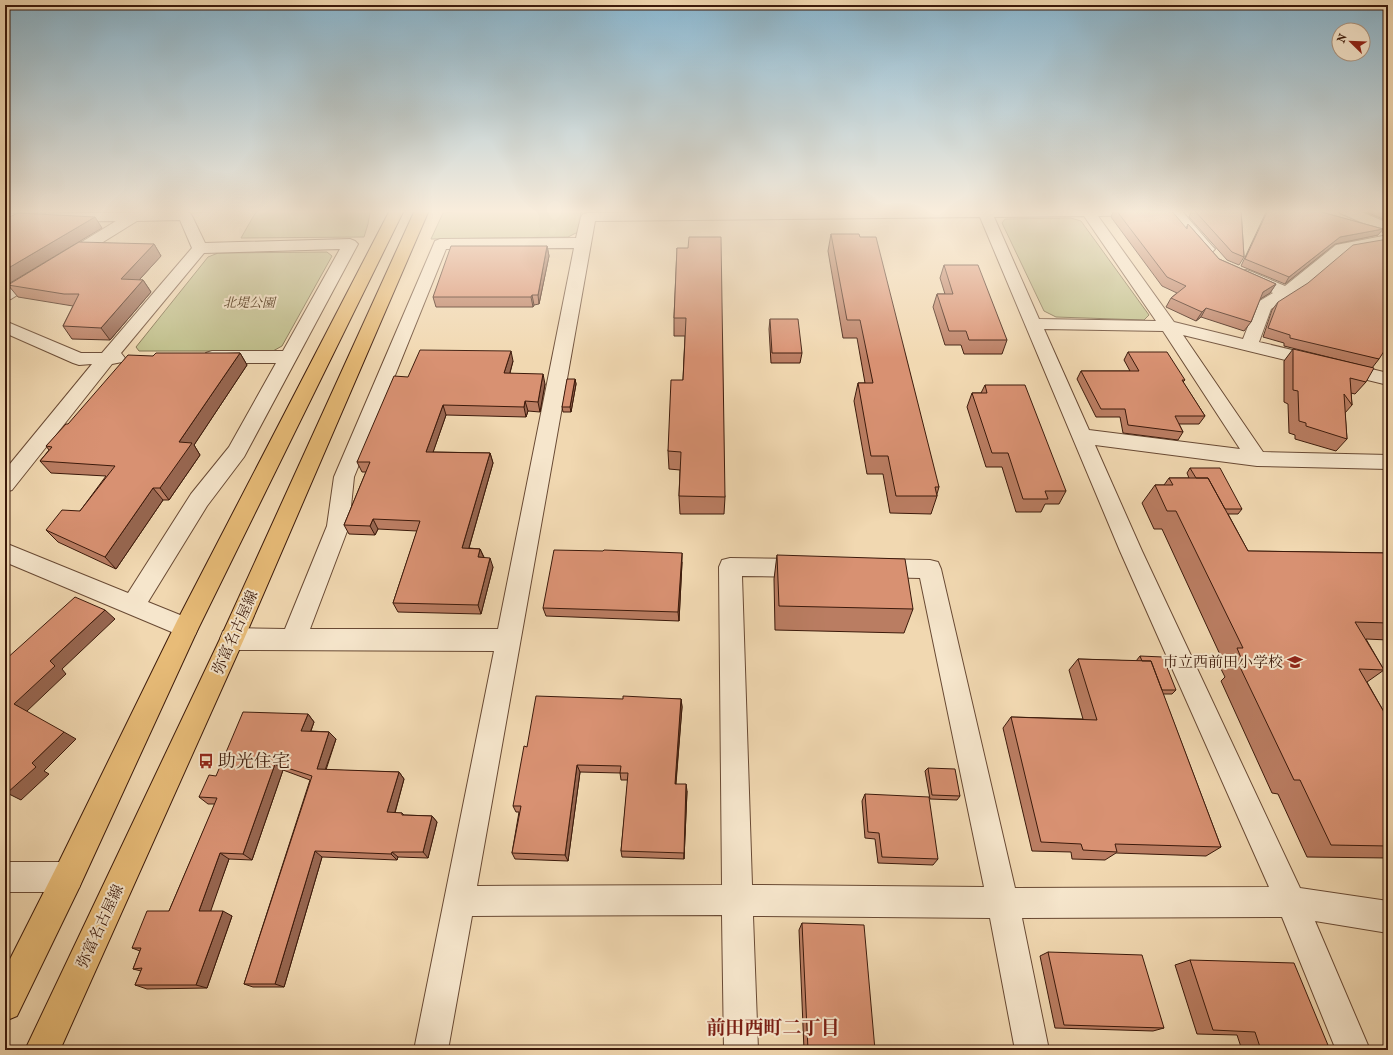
<svg xmlns="http://www.w3.org/2000/svg" width="1393" height="1055" viewBox="0 0 1393 1055" font-family="'IM FELL French Canon','Noto Serif JP',serif">
	<style>
		.green { fill: #bebe89; stroke: #7d6c4a }
		.lines { fill: none; stroke-linecap: round; stroke-linejoin: round }
		.street-casing { stroke: #694a34; stroke-width: 2 }
		.primary-casing { stroke: #3c1a0b; stroke-width: 2 }
		.street { fill: #f6e6cc; fill-rule: evenodd }
		.primary { fill: #e8bc78; fill-rule: evenodd }
		.wall { fill: #ba7d62; stroke: #3c1a0b }
		.shaded-wall { fill: #976650; stroke: #3c1a0b }
		.building { fill: #d89172; stroke: #3c1a0b }
		.labels { text-anchor: middle; stroke-width: 4; stroke-linejoin: round; paint-order: stroke }
		.far-park-label { font-size: 13px; font-style: italic; fill: #634b31; stroke: #f6e6cc }
		.street-label { font-size: 15px; fill: #3c1a0b; stroke: #f6e6cc }
		.poi-label { font-size: 15px; fill: #3c1a0b; stroke: #f6e6cc; text-anchor: end }
		.near-poi-label { font-size: 18px; fill: #3c1a0b; stroke: #f6e6cc; text-anchor: start }
		.near-neighbourhood-label { font-size: 19px; font-weight: bold; fill: #7a1f14; stroke: #f6e6cc }
	</style>
	<rect width="100%" height="100%" fill="#f1d8b1"/>
	<filter id="stains"><feTurbulence type="fractalNoise" baseFrequency=".005" numOctaves="4"/><feColorMatrix values="0 0 0 0 .2 0 0 0 0 .09 0 0 0 0 .02 0 0 0 .5 -.17"/></filter>
	<radialGradient id="worn" r=".72"><stop offset=".6" stop-color="#630" stop-opacity="0"/><stop offset="1" stop-color="#630" stop-opacity=".3"/></radialGradient>
	<path class="green" d="M5 210H233L194 213 5 214Z
		M257 210H357L370 212 368 224 364 237 241 238Z
		M478 210H889L581 212 578 232 568 237 431 239 443 213Z
		M1071 218 1081 221 1149 315 1144 320 1056 317 1044 311 1002 223 1005 219Z
		M327 252 332 256 282 346 273 351H139L136 347 208 257 218 253Z"/>
	<g class="lines">
		<g class="street-casing">
			<path id="street" d="M851 210H1181L1212 246 1215 249 1212 252 1207 254 1202 252 1170 215 1098 216 1174 322 1243 339 1256 306 1258 302 1273 293 1240 278 1238 275 1240 272 1246 270 1252 272 1285 286 1336 245 1388 235V245L1346 252 1301 290 1271 309 1259 342 1388 373V385L1183 335 1263 452 1388 455V469L1257 466 1095 445 1142 551 1300 888 1388 901V933L1315 921 1370 1050H1336L1282 917 1022 918 1049 1050H1015L990 918 753 916 758 1050H724L722 915 472 916 448 1050H414L494 651 232 650 223 647 220 639 223 631 232 628 285 629 327 526 334 477 435 241 440 239 576 238 581 217 583 214 588 213ZM1084 216 1156 321 1039 319 994 217ZM980 217 1120 551 1269 887 1015 888 941 569 938 562 930 560 877 559 869 561 866 568 869 575 877 577 920 578 984 887 752 885 742 576 805 577 813 575 816 568 813 561 805 559 730 558 722 560 719 567 722 885 477 886 595 221ZM574 248 498 629H310L349 526 354 477 446 249ZM1044 329 1163 331 1240 449 1089 430Z
				M1338 210H1357L1388 223V234L1340 213Z
				M185 212 190 213 192 216 205 243 350 239 355 241 358 244 244 457 207 506 148 602 195 621 198 628 195 635 186 638 5 562V543L128 593 191 494 229 447 276 363H212L206 361 203 357 206 353 212 351H283L340 249 204 253 121 353 125 358 122 362 112 364 12 490 5 492V470L92 364 79 365 73 363 5 333V321L81 353H102L192 248 180 220 137 221 74 260 68 262 62 260 60 257 62 254 116 221 5 222V214Z
				M38 270 44 272 46 275 44 278 11 299 5 300V288L32 272Z
				M5 862H68L79 866 83 877 79 888 68 892H5Z"/>
		</g>
		<g class="primary-casing">
			<path id="primary" d="M390 210H404L197 631 79 888 17 1016 5 1021V969L57 866 177 621Z
				M415 210H429L244 639 60 1050H25L220 639Z"/>
		</g>
		<use href="#street" class="street"/>
		<use href="#primary" class="primary"/>
	</g>
	<path class="wall" d="M1114 210 1186 228 1188 224 1219 259 1276 284 1270 293 1260 299 1251 322 1244 331 1201 317 1196 321 1166 307 1171 298 1177 293 1162 286 1111 217Z
		M1192 210H1241L1244 257 1239 265 1227 260 1189 217Z
		M1267 210H1314L1383 229 1378 235 1335 244 1285 284 1241 266Z
		M1361 210H1388V221Z
		M831 234 939 487 937 494V496L931 514 890 513 883 474H867L854 401 858 383H865L857 338H843L828 251Z
		M154 244 161 256 139 280H143L151 292 110 340 72 339 63 326 73 306 18 297 8 285Z
		M547 246 549 256 539 304 534 305 533 307H436L433 297Z
		M677 248 725 497 724 514H680L679 496 680 470 669 469 668 451 683 380 685 336H674V318Z
		M944 265 1007 340 1002 354H964L961 345H945L933 307 937 294H945L940 278Z
		M1278 302 1379 359 1372 368 1284 346V343L1263 337 1272 310Z
		M770 319 802 353 800 363H771L769 329Z
		M1293 349 1366 382 1355 394 1351 393 1352 405 1345 413 1347 439 1336 451 1295 439V435L1289 433 1288 404 1284 402V361Z
		M1128 352 1185 380 1183 382 1205 416 1199 424H1179L1183 432 1178 440 1123 433 1120 417H1096L1077 379 1081 371H1130L1124 360Z
		M240 353 247 365 194 445 200 455 169 500H163L116 569 58 542 46 530 80 511 106 476 51 473 40 461 49 450 46 446 68 424 153 356Z
		M513 361 510 373 545 384 540 412 528 411 526 417 446 415 433 452 490 453 493 463 469 548 480 549 484 557 493 567 481 614 398 612 393 603 417 531 378 529 375 535 349 534 344 525 366 472H362L357 462 408 377Z
		M575 379 576 384 571 412H563L562 407Z
		M985 385 1066 491 1059 504H1045L1041 512H1016L1002 467H986L967 407 972 393H981Z
		M1190 468 1242 509 1238 514H1228L1248 551 1388 553V640L1366 639 1384 670 1367 682 1388 719V858L1307 857 1278 794 1272 793 1221 681 1225 677 1219 665 1223 661 1162 529H1154L1142 503 1155 485H1164L1169 478H1189L1187 473Z
		M777 555 913 609 904 633 775 630 774 579Z
		M682 562 679 621 546 616 543 608Z
		M1140 656 1176 690 1172 694H1163L1221 847 1206 856 1116 853 1105 860 1072 859 1071 852 1032 851 1003 728 1011 717 1083 719 1069 670 1078 659 1136 661Z
		M623 699H681L682 707 676 784 687 791 684 859 622 857 621 851 628 780H621L620 773 580 772 568 861 515 859 512 853 519 812H516L513 806Z
		M308 714 314 722 311 731 329 732 336 739 326 770 399 772 404 779 395 813H402L404 815 432 816 437 822 428 858 398 857 397 860 322 857 284 987H253L244 984 310 780 283 770 252 860 229 859 210 911 232 916 207 988 147 989 135 985 141 971 133 969 140 951 132 948 169 911 215 804H208L199 797 216 776Z
		M928 768 960 796 957 800 930 799 925 771Z
		M865 794 938 859 933 865 878 863 875 839 865 838 862 801Z
		M802 923 875 1050H804L799 930Z
		M1048 952 1164 1028 1153 1031 1055 1028 1040 956Z
		M1190 960 1330 1050H1242L1237 1035 1197 1034 1175 965Z"/>
	<path class="shaded-wall" d="M95 217 102 228 5 286V270Z
		M1383 229 1378 235 1335 244 1285 284 1289 277 1340 237Z
		M154 244 161 256 129 291 121 279Z
		M547 246 549 256 539 304 538 295Z
		M143 280 151 292 110 340 101 328Z
		M1276 284 1270 293 1257 301 1263 292Z
		M532 295 534 305 533 307 531 297Z
		M1206 308 1201 317 1196 321 1202 312Z
		M511 351 513 361 507 383 504 373Z
		M240 353 247 365 194 445 200 455 169 500 160 488 179 442Z
		M543 374 545 384 540 412 538 402Z
		M575 379 576 384 571 412 570 407Z
		M525 401 528 411 526 417 524 407Z
		M443 405 446 415 430 461 426 452Z
		M490 453 493 463 466 558 462 548Z
		M153 488 163 500 116 569 105 557Z
		M373 519 378 529 375 535 370 526Z
		M480 549 484 558 478 557Z
		M682 553V562L679 621 678 612Z
		M490 558 493 567 481 614 478 605Z
		M105 610 115 619 62 669 66 674 26 712 14 704 50 661Z
		M681 699 682 707 675 791V784Z
		M308 714 314 722 308 738 301 731Z
		M64 732 76 739 44 771 49 774 21 800 7 793 32 763Z
		M329 732 336 739 323 776 317 769Z
		M275 764 283 770 252 860 243 854Z
		M577 765 580 772 568 861 565 855Z
		M399 772 404 779 393 819 387 812Z
		M686 784 687 791 684 859V853Z
		M432 816 437 822 428 858 423 852Z
		M315 851 322 857 284 987 275 984Z
		M392 852 398 857 397 860 391 854Z
		M220 853 229 859 209 916 199 911Z
		M223 911 232 916 207 988 196 985Z"/>
	<path class="building" d="M1116 210H1171L1187 229 1188 224 1219 259 1276 284 1263 292 1251 322 1206 308 1202 312 1171 298 1186 286 1167 277Z
		M1194 210H1241L1244 257 1232 252Z
		M1268 210H1314L1383 229 1340 237 1289 277 1245 259Z
		M18 213 95 217 5 270V219Z
		M831 234H859L860 237H876L939 487H935L937 496H896L888 456H871L858 383H873L860 320H847Z
		M689 237H721L725 497 679 496 681 452 668 451 671 380H683L686 318H674L677 248H688Z
		M1388 239V345L1379 359 1290 338V335L1268 328 1278 302 1308 283 1353 245Z
		M79 242 154 244 121 279 143 280 101 328 63 326 79 294H64L8 285Z
		M451 246H547L538 295H532L531 297H433Z
		M944 265H978L1007 340H969L966 331H949L937 294H953Z
		M770 319H798L802 353H772Z
		M1293 349 1374 368 1366 382 1350 378 1352 405 1344 394 1347 439 1306 426V423L1299 421 1298 391 1293 390Z
		M420 350 511 351 504 373 543 374 538 402 525 401 524 407 443 405 426 452 490 453 462 548 480 549 478 557 490 558 478 605 393 603 420 521 373 519 370 526 344 525 370 462H357L394 376 408 377Z
		M1128 352H1167L1185 380H1182L1205 416H1175L1183 432 1128 425 1125 409H1101L1081 371H1139Z
		M156 353H240L179 442 192 443 160 488H153L105 557 46 530 62 510 80 511 115 466 40 461 52 447 46 446 66 424H68L128 355 153 356Z
		M567 379H575L570 407H562Z
		M985 385H1025L1066 491H1045L1048 499H1023L1008 453H992L972 393H987Z
		M1190 468H1220L1242 509H1225L1208 478H1196Z
		M1169 478H1208L1248 551 1388 553V623L1355 622 1384 670 1359 669 1388 719V846L1331 845 1300 780H1294L1239 665H1244L1237 648H1243L1176 511H1167L1155 485H1173Z
		M554 550 603 551 604 550 682 553 678 612 543 608Z
		M777 555 905 559 913 609 779 606Z
		M75 597 105 610 50 661 55 666 14 704 64 732 32 763 36 767 7 793 5 791V660Z
		M1140 656 1163 657 1176 690H1162L1151 661H1142Z
		M1078 659 1151 661 1221 847 1115 844 1117 852 1083 850 1081 844 1041 842 1011 717 1097 720Z
		M536 696 623 699V696L681 699 675 784H686L684 853 621 851 628 773H620L621 766 577 765 565 855 512 853 521 806H513L524 746 527 747Z
		M243 712 308 714 301 731 329 732 317 769 399 772 387 812 402 813V815L432 816 423 852H392L391 854 315 851 275 984H244L312 776 275 764 243 854 220 853 199 911H223L196 985H135L142 968 133 969 141 948H132L147 911H169L217 798 199 797 209 775 216 776Z
		M928 768 955 769 960 796 932 795Z
		M865 794 929 797 938 859 882 857 879 833 868 832Z
		M802 923 864 925 875 1050H808Z
		M1048 952 1142 955 1164 1028 1064 1025Z
		M1190 960 1294 963 1330 1050H1261L1255 1032 1213 1030Z"/>
	<linearGradient id="sky" x2="0" y2="1"><stop stop-color="#89b6cf"/><stop offset="0.59" stop-color="#f9eddc"/><stop offset="1" stop-color="#f9eddc" stop-opacity="0"/></linearGradient>
	<rect width="1393" height="358" fill="url(#sky)"/>
	<defs>
		<g id="school-bare" transform="scale(1.2)"><path d="M0-5L7-2L0 1L-7-2ZM-4 1L0 2.5L4 1V4Q0 6-4 4Z" fill="#8f2418" stroke="#f6e6cc" stroke-width="2.5" paint-order="stroke"/></g>
		<g id="bus-bare" transform="scale(1.2)"><path d="M-5-6H5V4H4V6H2V4H-2V6H-4V4H-5ZM-3.5-4V0h7V-4ZM-3.5 1.2v1.5H-2V1.2ZM2 1.2v1.5H3.5V1.2Z" fill="#8f2418" stroke="#f6e6cc" stroke-width="2.5" paint-order="stroke"/></g>
	</defs>
	<g fill-rule="evenodd">
		<use href="#school-bare" x="1295" y="662"/>
		<use href="#bus-bare" x="206" y="761"/>
	</g>
	<g class="labels">
		<g class="far-park-label">
			<text x="249" y="307">北堤公園</text>
		</g>
		<g class="street-label">
			<text transform="translate(235 632) rotate(-66)" y="5">弥富名古屋線</text>
			<text transform="translate(100 926) rotate(-65)" y="5">弥富名古屋線</text>
		</g>
		<g class="poi-label">
			<text x="1283" y="667">市立西前田小学校</text>
		</g>
		<g class="near-poi-label">
			<text x="218" y="767">助光住宅</text>
		</g>
		<g class="near-neighbourhood-label">
			<text x="773" y="1034">前田西町二丁目</text>
		</g>
	</g>
	<rect width="1393" height="1055" fill="none" stroke="#f1d8b1" stroke-width="20"/>
	<rect x="6" y="6" width="1381" height="1043" fill="none" stroke="#3c1a0b" stroke-width="2"/>
	<rect x="10" y="10" width="1373" height="1035" fill="none" stroke="#3c1a0b"/>
	<g transform="translate(1351 42) rotate(293)"><circle r="19" fill="#f6e6cc" stroke="#ac947f"/>
	<path d="M0-3L7 15L0 10L-7 15Z" fill="#8f2418"/>
	<text y="-6" font-size="11" font-weight="bold" text-anchor="middle" fill="#3c1a0b">N</text>
	</g>
	<rect width="100%" height="100%" filter="url(#stains)"/>
	<rect width="100%" height="100%" fill="url(#worn)"/>
</svg>
